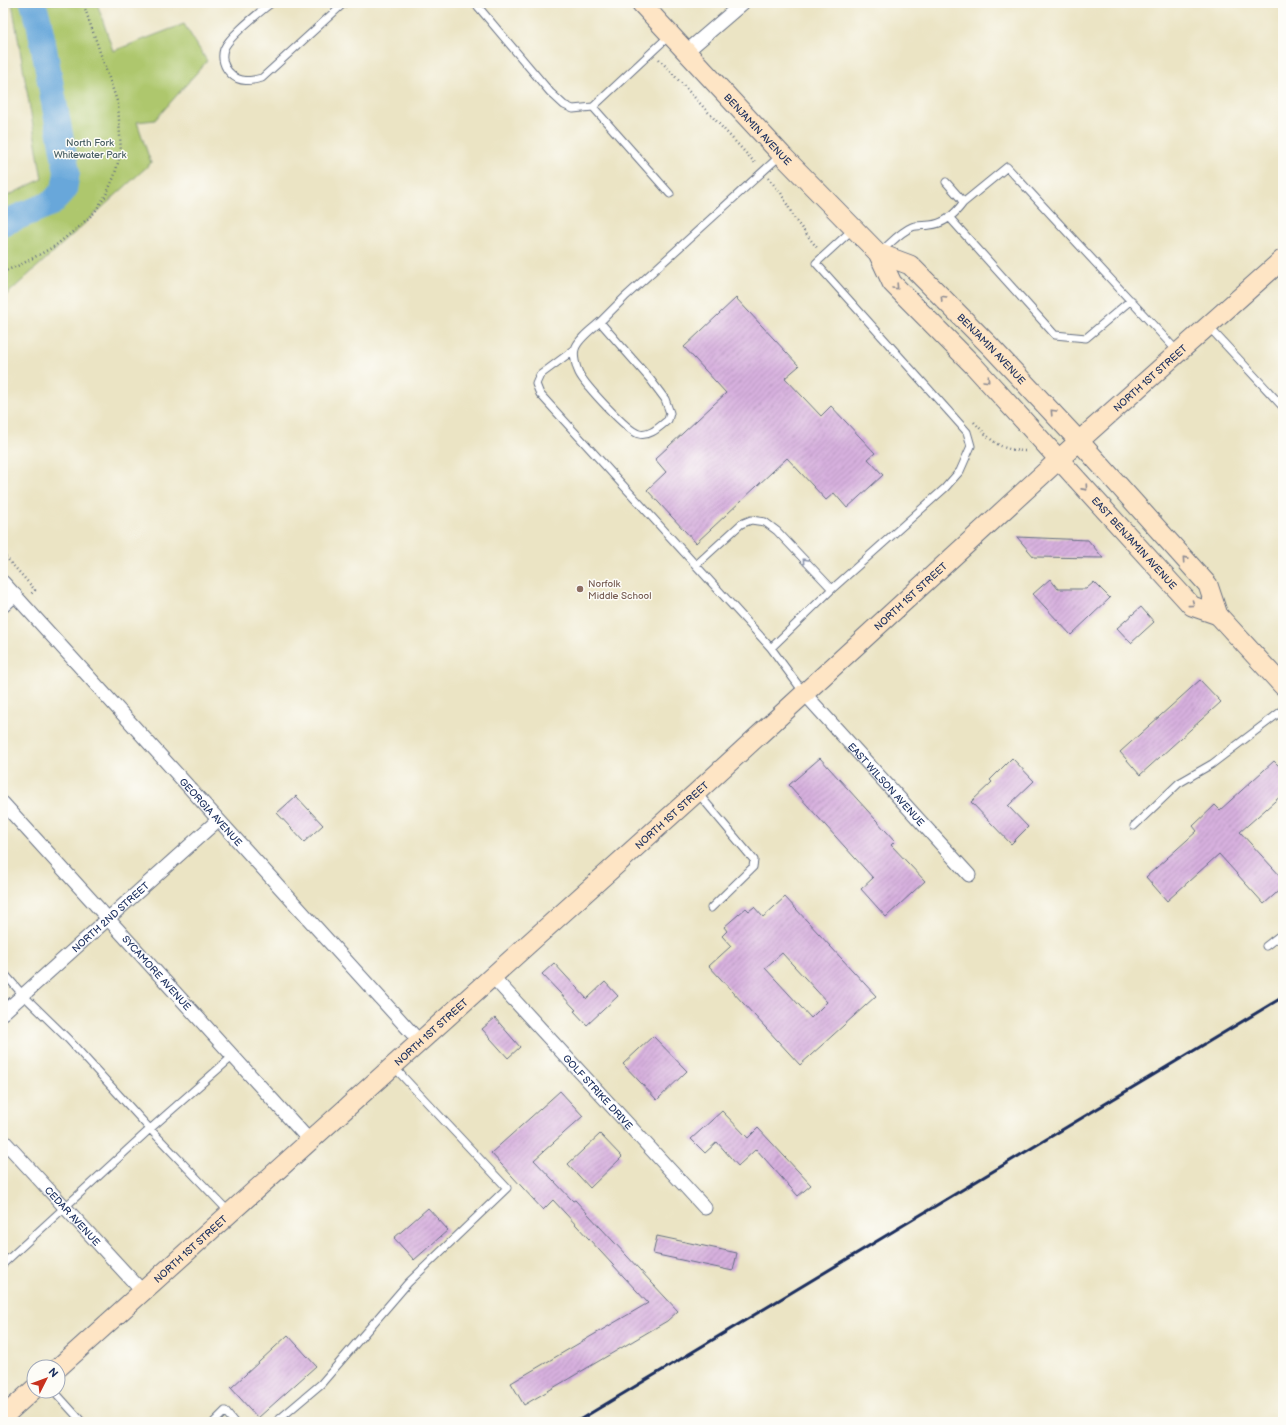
<svg xmlns="http://www.w3.org/2000/svg" width="1286" height="1425" viewBox="0 0 1286 1425" font-family="'Balsamiq Sans',sans-serif">
	<style>
		.green { fill: #aec76d; stroke: #647b66 }
		.lines { fill: none; stroke-linecap: round; stroke-linejoin: round }
		.river { stroke: #67a7da; stroke-width: 26 }
		.building { fill: url(#building-hatch); fill-rule: evenodd }
		.lane-casing { stroke: #646e82; stroke-width: 9 }
		.street-casing { stroke: #646e82; stroke-width: 15 }
		.secondary-casing { stroke: #646e82; stroke-width: 21 }
		.path { stroke: #646e82; stroke-width: 2.5; stroke-dasharray: 1 3; stroke-linecap: butt }
		.lane { stroke: #fff; stroke-width: 7 }
		.street { stroke: #fff; stroke-width: 13 }
		.secondary { stroke: #fee5c5; stroke-width: 19 }
		.rail { stroke: #1b2f5e; stroke-width: 3 }
		.oneway { stroke: #8c8a92 }
		.oneway2 { stroke: #8d97ae }
		.education-dot { fill: #8d6e63; stroke: #fdfcf7; stroke-width: 1.5 }
		.labels { text-anchor: middle; stroke-width: 3; stroke-linejoin: round; paint-order: stroke }
		.street-label { font-size: 10px; fill: #1b2f5e; stroke: #fdfcf7 }
		.park-label { font-size: 10px; fill: #475d62; stroke: #fdfcf7 }
		.education-label { font-size: 10px; fill: #785e54; stroke: #fdfcf7; text-anchor: start }
	</style>
	<defs>
		<pattern id="building-hatch" width="6" height="6" patternUnits="userSpaceOnUse"><rect width="6" height="6" fill="#d7b0de"/><path d="M-1 1l2-2M0 6l6-6M5 7l2-2" fill="none" stroke="#ae90b7"/></pattern>
	</defs>
	<rect width="100%" height="100%" fill="#fdfcf7"/>
	<filter id="ink" filterUnits="userSpaceOnUse"><feTurbulence type="fractalNoise" baseFrequency=".025" numOctaves="2"/><feDisplacementMap in="SourceGraphic" scale="8" xChannelSelector="R" yChannelSelector="G"/><feConvolveMatrix kernelMatrix="1 2 1 2 8 2 1 2 1" color-interpolation-filters="sRGB"/></filter>
	<filter id="wash" filterUnits="userSpaceOnUse"><feTurbulence type="fractalNoise" baseFrequency=".012" numOctaves="4" result="noise"/><feDisplacementMap in="SourceGraphic" scale="16" xChannelSelector="R" yChannelSelector="G"/><feGaussianBlur stdDeviation="0.9" result="paint"/><feColorMatrix in="noise" values="0 0 0 0 0 0 0 0 0 0 0 0 0 0 0 0 0 1.4 0 .05"/><feComposite in="paint" operator="in"/></filter>
	<g filter="url(#wash)">
		<rect width="100%" height="100%" fill="#ebe4c4"/>
		<path class="green" d="M12 3H97L113 51 184 24 207 61 155 120 137 122 151 163 3 298V198L42 179Z"/>
		<g class="lines">
			<path class="river" d="M3 223 52 203 64 190 67 172 39 22 33 3"/>
		</g>
		<g id="blocks">
			<path class="building" d="M736 298 799 366 785 378 821 416 831 406 875 453 868 459 883 475 847 508 834 493 826 500 787 458 696 543 647 490 666 472 655 459 726 393 684 347Z
				M1017 537 1088 540 1103 558 1034 557Z
				M1050 579 1058 589H1086L1094 582 1110 598 1071 635 1033 594Z
				M1141 607 1154 622 1131 643 1117 628Z
				M1200 680 1221 702 1140 775 1120 752Z
				M820 758 895 841 891 845 925 881 886 917 861 889 873 878 789 785Z
				M1012 758 1034 781 1008 806 1028 827 1011 844 971 802 992 782 990 780Z
				M1274 761 1283 770V794L1240 832 1283 879V887L1264 904 1219 854 1167 901 1146 877 1197 831 1193 826 1215 805 1220 810Z
				M296 796 323 825 304 842 277 813Z
				M785 897 876 996 800 1065 709 966 731 946 722 936 727 931 724 927 746 908 749 911 754 907 763 917ZM782 953 827 1002 811 1018 765 968Z
				M554 963 587 999 605 982 618 996 587 1025 574 1011 576 1010 542 974Z
				M495 1018 520 1047 508 1058 482 1029Z
				M653 1036 687 1071 657 1100 623 1064Z
				M560 1091 583 1116 534 1160 573 1201 575 1200 678 1311 667 1321 524 1405 511 1383 648 1303 553 1200 543 1210 491 1153Z
				M722 1111 748 1138 758 1128 811 1185 798 1196 756 1149 738 1166 717 1142 705 1153 691 1139Z
				M600 1134 622 1157 590 1188 568 1164Z
				M428 1208 448 1230 414 1260 394 1238Z
				M657 1236 737 1253 733 1271 653 1254Z
				M288 1335 316 1366 258 1418 231 1388Z"/>
		</g>
	</g>
	<g filter="url(#ink)">
		<use href="#blocks" fill-opacity="0" stroke="#646e82" stroke-width="1"/>
		<g class="lines">
			<g class="lane-casing">
				<path id="lane" d="M271 3C259 13 229 36 224 49 221 58 224 68 231 74 240 83 251 81 262 78L344 3
					M475 3 550 92 564 105 573 109 593 107 670 35
					M593 107 670 194
					M963 203 1007 167 1178 352
					M949 217 1055 335 1086 338 1131 300
					M880 252C890 244 900 232 912 227 917 225 925 226 930 225 944 224 955 214 963 203L961 199 946 182
					M600 322 650 379 665 399 670 413 668 420C660 426 650 437 639 434 627 431 585 385 579 373 576 367 573 356 575 349 578 339 592 329 600 322Z
					M600 322 625 297 781 155
					M1209 327 1283 407
					M575 349 540 375 536 384 540 394 771 648 804 693
					M696 565 741 524 751 520 765 522 777 531 832 589
					M771 648 832 589 945 488 960 471 971 446 967 432 951 414 816 263 853 229
					M697 792 754 860 753 867 711 908
					M1134 826 1179 783 1212 764 1283 710
					M1266 946 1283 933
					M3 972 23 995 68 1039 150 1129 230 1213
					M3 1264 150 1129 233 1056
					M54 1391 82 1422
					M214 1422 225 1411 234 1422
					M276 1422 321 1384 408 1283 507 1188 393 1066"/>
			</g>
			<g class="street-casing">
				<g id="street">
					<path d="M686 52 743 3"/>
					<path id="s1" d="M3 582 420 1042"/>
					<path d="M3 606 15 595"/>
					<path id="s2" d="M804 693 969 875"/>
					<path id="s3" d="M3 803 310 1141"/>
					<path id="s4" d="M492 976 705 1208"/>
					<path id="s5" d="M3 1013 218 820"/>
					<path id="s6" d="M3 1140 142 1291"/>
				</g>
			</g>
			<g class="secondary-casing">
				<g id="secondary">
					<path id="s7" d="M641 3 782 155 878 253 892 283 974 366 1192 606 1218 615"/>
					<path id="s8" d="M878 253 910 265 991 347 1079 441 1208 585 1218 615 1283 686"/>
					<path id="s9" d="M58 1368 697 792 1079 441 1283 259"/>
					<path d="M3 1417 34 1389"/>
				</g>
			</g>
			<path class="path" d="M659 59 756 164
				M768 178 781 193 796 221 818 249
				M3 272 22 264 55 246 76 229 94 213 106 195 114 177 121 152 118 104 83 3
				M974 422C991 440 998 450 1025 451
				M3 554 35 590 31 594"/>
			<use href="#lane" class="lane"/>
			<use href="#street" class="street"/>
			<use href="#secondary" class="secondary"/>
			<path class="rail" d="M576 1422 1283 997"/>
		</g>
		<defs><path id="oneway-chevron" d="M-2-3.5L2.5 0L-2 3.5" fill="none" stroke-width="1.6" stroke-linecap="round" stroke-linejoin="round"/></defs>
		<g class="oneway">
			<use href="#oneway-chevron" transform="translate(896 287) rotate(47)"/>
			<use href="#oneway-chevron" transform="translate(943 298) rotate(-135)"/>
			<use href="#oneway-chevron" transform="translate(987 380) rotate(47)"/>
			<use href="#oneway-chevron" transform="translate(1053 412) rotate(-133)"/>
			<use href="#oneway-chevron" transform="translate(1085 488) rotate(48)"/>
			<use href="#oneway-chevron" transform="translate(1185 559) rotate(-132)"/>
			<use href="#oneway-chevron" transform="translate(1192 604) rotate(36)"/>
		</g>
		<use class="oneway2" href="#oneway-chevron" transform="translate(805 561) rotate(-133)"/>
	</g>
	<circle class="education-dot" cx="580" cy="589" r="4"/>
	<g class="labels">
		<g class="street-label">
			<text dy="4" stroke="none"><textPath href="#s7" startOffset="172">BENJAMIN AVENUE</textPath></text>
			<text dy="4" stroke="none"><textPath href="#s8" startOffset="151">BENJAMIN AVENUE</textPath></text>
			<text dy="4" stroke="none"><textPath href="#s9" startOffset="1474">NORTH 1ST STREET</textPath></text>
			<text dy="4" stroke="none"><textPath href="#s7" startOffset="733">EAST BENJAMIN AVENUE</textPath></text>
			<text dy="4" stroke="none"><textPath href="#s9" startOffset="1150">NORTH 1ST STREET</textPath></text>
			<text dy="4" stroke="none"><textPath href="#s2" startOffset="123">EAST WILSON AVENUE</textPath></text>
			<text dy="4" stroke="none"><textPath href="#s1" startOffset="310">GEORGIA AVENUE</textPath></text>
			<text dy="4" stroke="none"><textPath href="#s9" startOffset="826">NORTH 1ST STREET</textPath></text>
			<text dy="4" stroke="none"><textPath href="#s5" startOffset="144">NORTH 2ND STREET</textPath></text>
			<text dy="4" stroke="none"><textPath href="#s3" startOffset="229">SYCAMORE AVENUE</textPath></text>
			<text dy="4" stroke="none"><textPath href="#s9" startOffset="502">NORTH 1ST STREET</textPath></text>
			<text dy="4" stroke="none"><textPath href="#s4" startOffset="157">GOLF STRIKE DRIVE</textPath></text>
			<text dy="4" stroke="none"><textPath href="#s6" startOffset="103">CEDAR AVENUE</textPath></text>
			<text dy="4" stroke="none"><textPath href="#s9" startOffset="178">NORTH 1ST STREET</textPath></text>
		</g>
		<g class="park-label">
			<text x="90" y="146">North Fork<tspan x="90" dy="12">Whitewater Park</tspan></text>
		</g>
		<g class="education-label">
			<text x="588" y="587">Norfolk<tspan x="588" dy="12">Middle School</tspan></text>
		</g>
	</g>
	<rect width="1286" height="1425" fill="none" stroke="#fdfcf7" stroke-width="16"/>
	<g transform="translate(46 1379) rotate(48)"><circle r="19" fill="#fdfcf7" stroke="#a3aaba"/>
	<path d="M0-3L7 15L0 10L-7 15Z" fill="#c8321e"/>
	<text y="-6" font-size="11" font-weight="bold" text-anchor="middle" fill="#1b2f5e">N</text>
	</g>
</svg>
